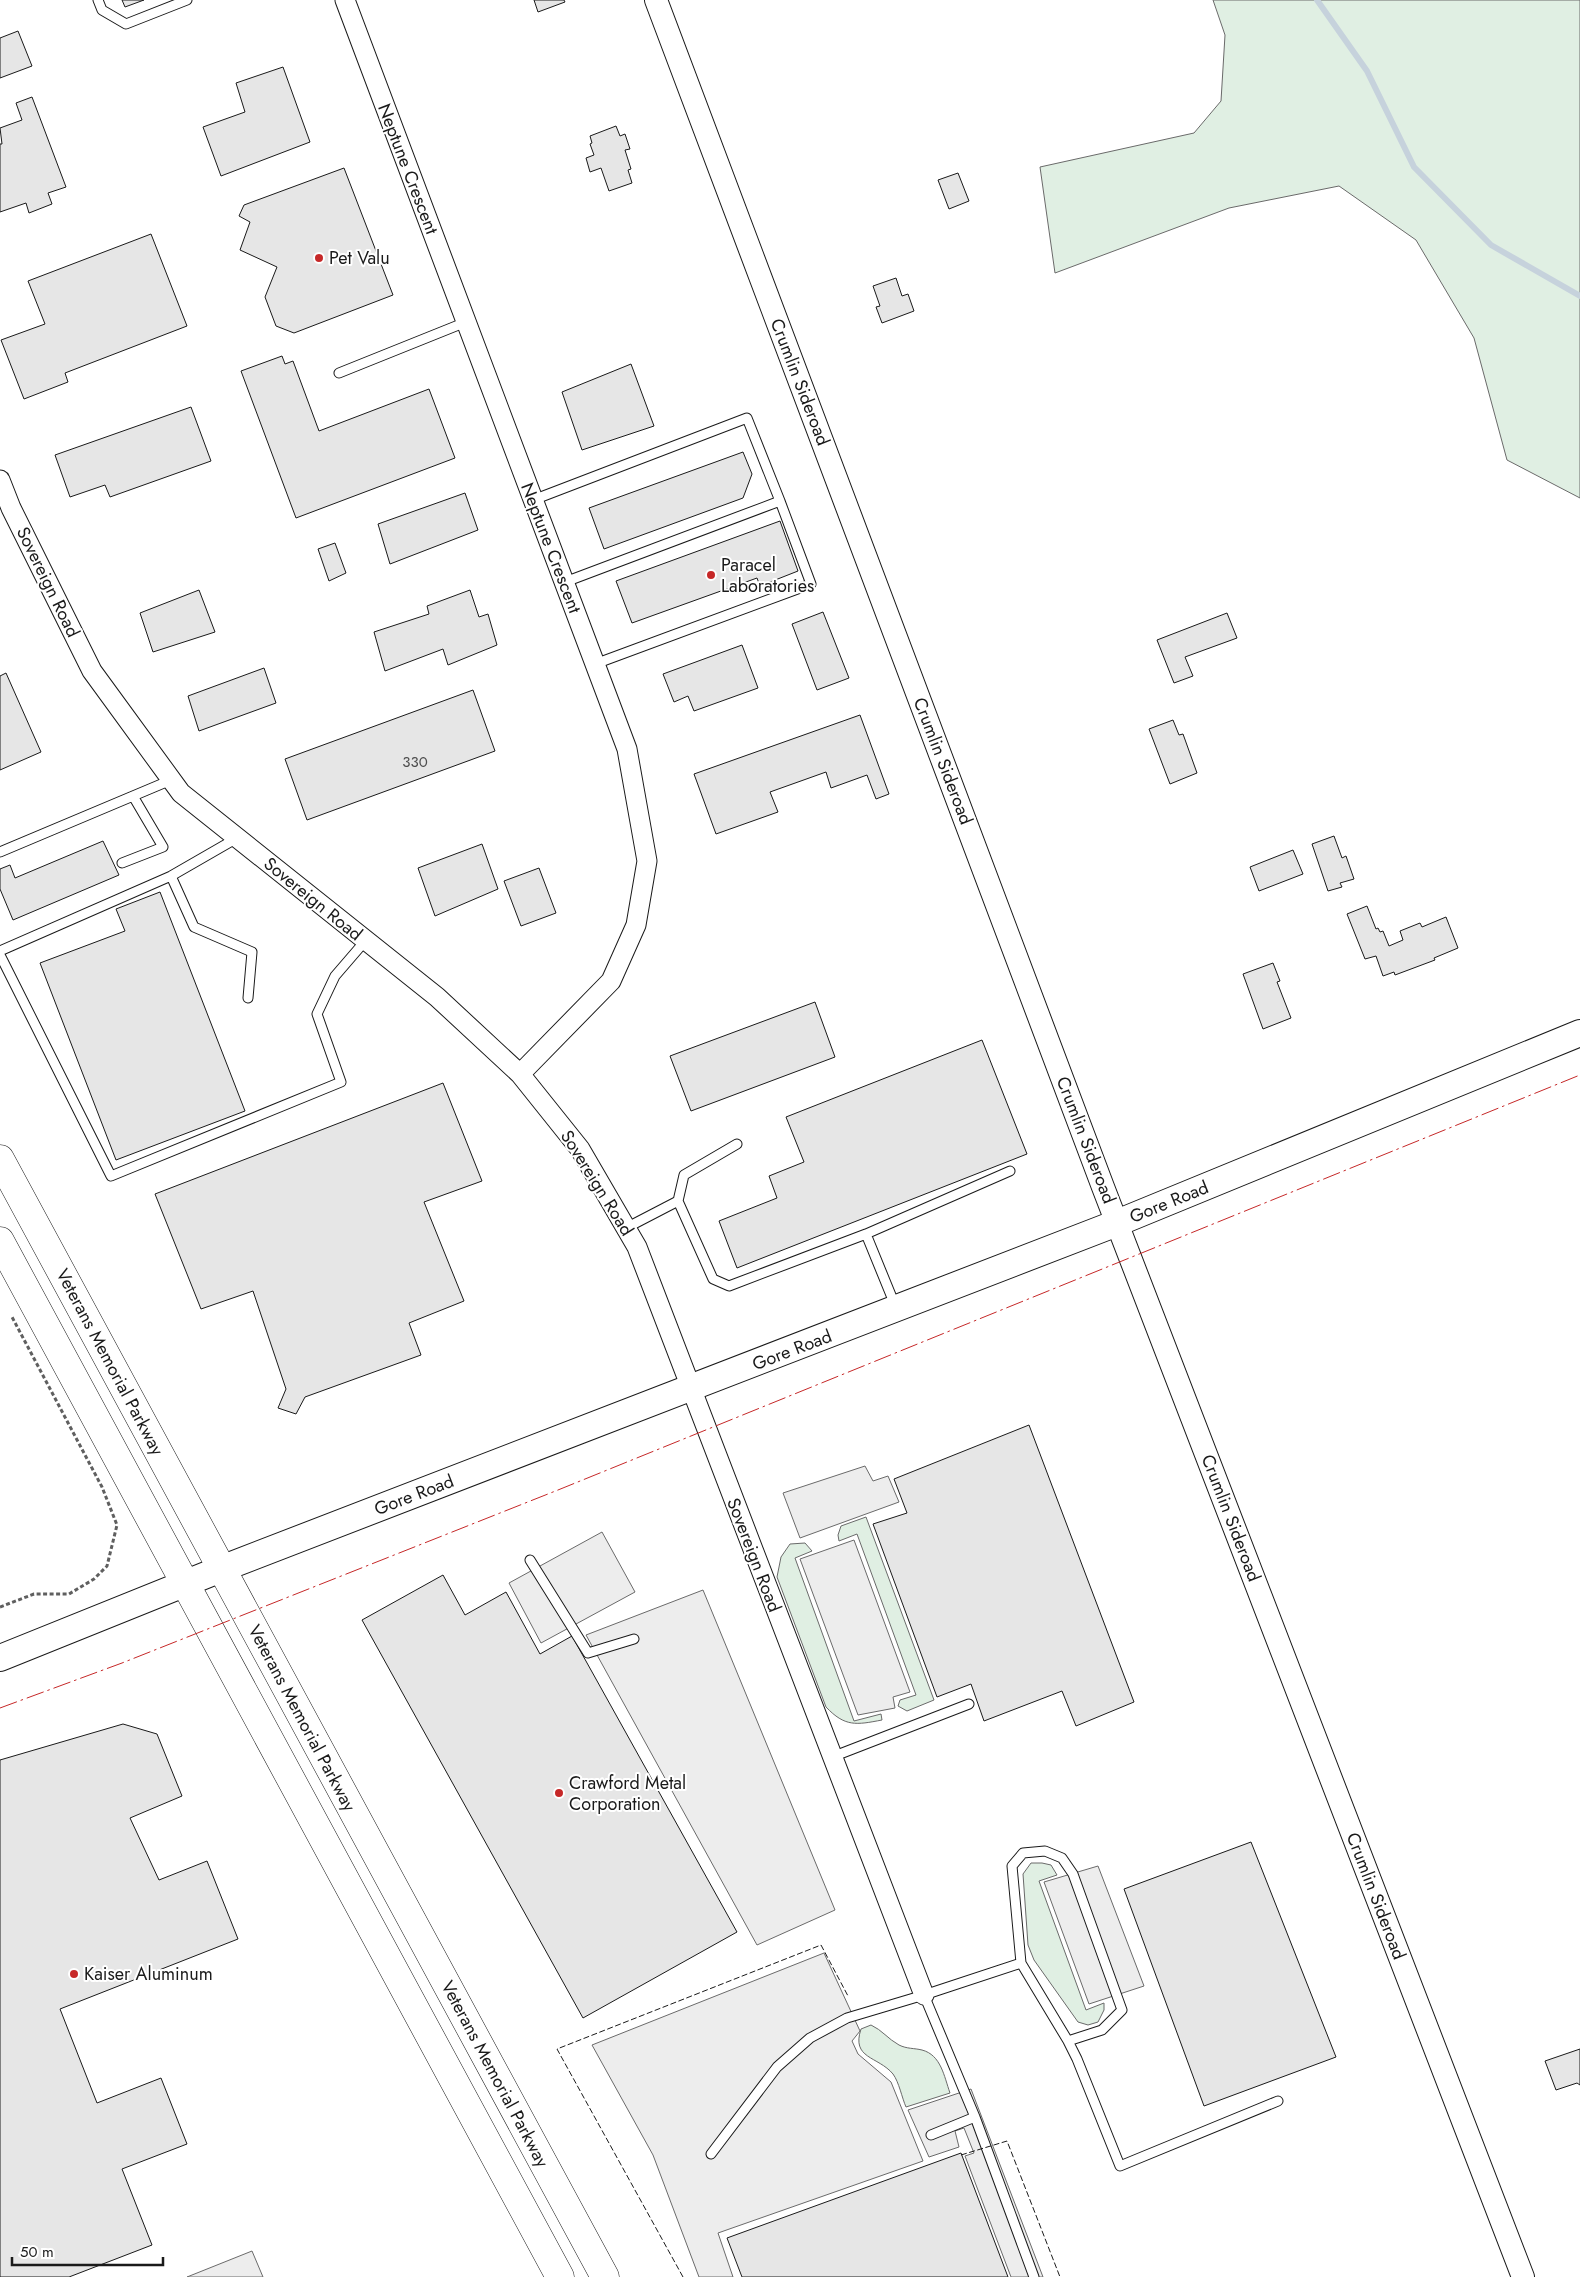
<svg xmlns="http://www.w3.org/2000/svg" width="1580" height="2277" viewBox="0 0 1580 2277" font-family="Jost,sans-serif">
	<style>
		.green { fill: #e0efe3; stroke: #6a6a6a }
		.parking { fill: #ededed; stroke: #6a6a6a }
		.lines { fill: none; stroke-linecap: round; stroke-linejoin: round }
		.stream { stroke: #c6d2dc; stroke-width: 6 }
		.building { fill: #e6e6e6; stroke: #1a1a1a }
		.service-casing { stroke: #1a1a1a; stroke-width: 11 }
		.minor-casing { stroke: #1a1a1a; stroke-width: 21 }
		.tertiary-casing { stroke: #1a1a1a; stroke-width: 24 }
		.secondary-casing { stroke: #1a1a1a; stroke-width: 28 }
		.trunk-casing { stroke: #1a1a1a; stroke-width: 29 }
		.path { stroke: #5f5f5f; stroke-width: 3; stroke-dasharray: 4 2.5; stroke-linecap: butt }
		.service { stroke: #fff; stroke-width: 9 }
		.minor { stroke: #fff; stroke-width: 19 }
		.tertiary { stroke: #fff; stroke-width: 22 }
		.secondary { stroke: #fff; stroke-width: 26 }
		.trunk { stroke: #fff; stroke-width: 28 }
		.fence { stroke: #1a1a1a; stroke-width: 1; stroke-dasharray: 6 2.5; stroke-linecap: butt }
		.power { stroke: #c62828; stroke-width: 1; stroke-dasharray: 18 4 2.5 4; stroke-linecap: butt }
		.poi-dot { fill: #c62828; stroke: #fff; stroke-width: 2 }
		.labels { text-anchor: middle; stroke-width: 4; stroke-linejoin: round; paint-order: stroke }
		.number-label { font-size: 15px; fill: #4d4d4d }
		.street-label { font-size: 18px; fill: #1a1a1a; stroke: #fff }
		.poi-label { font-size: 18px; fill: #1a1a1a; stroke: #fff; text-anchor: start }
	</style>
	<rect width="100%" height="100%" fill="#fff"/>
	<path class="green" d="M1213 0H1580V498L1507 460 1474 338 1416 240 1339 186 1229 208 1055 273 1040 167 1194 133 1221 101 1225 35Z
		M866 1517 934 1700 907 1711 898 1706 900 1700 916 1695 857 1534 839 1541 838 1535 841 1526Z
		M805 1543 812 1551 795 1558 854 1721 881 1714 882 1720C856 1725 845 1727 826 1707L777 1577 781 1557 790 1544Z
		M1031 1863H1042L1051 1865 1057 1875 1039 1881 1086 2010 1104 2003V2010L1098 2022 1088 2025 1078 2022 1034 1960 1028 1945 1023 1874Z
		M871 2025C882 2030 888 2039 899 2045 907 2049 914 2048 922 2050 941 2055 944 2076 950 2093L906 2107C902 2098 899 2082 893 2074 878 2056 851 2059 861 2029Z"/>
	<path class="parking" d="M865 1466 873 1481 888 1476 899 1502 800 1538 783 1493Z
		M602 1532 635 1592 541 1643 509 1583Z
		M854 1540 910 1692 893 1697 895 1708 858 1715 800 1559Z
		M703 1590 835 1910 757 1945 586 1635Z
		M1098 1866 1144 1986 1089 2004 1044 1882Z
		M824 1953 860 2031 852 2041 858 2054 891 2082 923 2161 718 2233 733 2277H699L653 2155 592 2045Z
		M971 2089 1043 2277H1011L965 2156 974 2153 964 2128 955 2131 959 2147 929 2157 908 2110Z
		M252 2251 263 2277H187Z"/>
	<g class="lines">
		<path class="stream" d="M1317 0 1367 71 1414 167 1491 245 1580 296"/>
	</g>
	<path class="building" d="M122 0H144L125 7Z
		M534 0H564L565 2 538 12Z
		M18 31 32 66 0 78V38Z
		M283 67 310 142 221 176 203 127 245 112 236 83Z
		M32 97 66 187 48 193 52 204 29 213 26 203 0 212V144H2L0 128 22 120 16 103Z
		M616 126 620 136 625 134 630 149 625 150 631 169 628 170 632 183 609 191 601 168 590 172 586 158 594 155 590 144 592 143 590 136Z
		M344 168 393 295 294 333 276 326 265 297 277 267 240 250 250 222 239 216 244 205Z
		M958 173 969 201 949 209 938 180Z
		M151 234 187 326 65 373 68 382 24 399 1 340 45 324 28 281Z
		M896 278 902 296 908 294 914 311 882 323 876 307 880 306 873 286Z
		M282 356 285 364 293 361 319 431 429 389 455 458 296 518 241 371Z
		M631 364 654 426 582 450 562 392Z
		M191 407 211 461 110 497 105 485 70 497 55 455Z
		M743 452 752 474 743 498 604 549 589 508Z
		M465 493 478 530 390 564 378 524Z
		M780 521 798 571 760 586 757 578 632 623 616 581Z
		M335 543 346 573 329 581 318 549Z
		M199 590 215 632 153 652 140 613Z
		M470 590 479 617 488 614 497 645 448 665 443 649 385 671 374 632 429 614 427 606Z
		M823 612 849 678 817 690 792 624Z
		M1227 613 1237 638 1185 657 1193 676 1174 683 1157 640Z
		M742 645 758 688 694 711 688 696 674 702 663 674Z
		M264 668 276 703 199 731 188 696Z
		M6 673 41 752 0 770V676Z
		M473 690 495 751 307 820 285 759Z
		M860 715 889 794 876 799 867 775 831 788 826 772 770 792 778 812 716 834 694 774Z
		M1173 720 1179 735 1183 734 1197 773 1170 784 1149 729Z
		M1334 836 1342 858 1346 856 1354 879 1340 883 1342 887 1328 891 1312 844Z
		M103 841 119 875 13 920 0 889V869L10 865 15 878Z
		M482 844 498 889 435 916 418 868Z
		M1293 850 1303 874 1259 891 1250 867Z
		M539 868 556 913 521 926 504 881Z
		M160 892 245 1111 116 1160 40 963 125 931 116 909Z
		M1367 906 1376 929 1378 928 1380 932 1383 931 1389 946 1403 940 1400 931 1420 923 1422 927 1446 917 1458 948 1434 958 1435 960 1395 975 1394 972 1383 976 1376 956 1365 959 1347 914Z
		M1273 963 1280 981 1277 982 1291 1018 1263 1029 1243 974Z
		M815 1002 835 1057 691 1111 670 1056Z
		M982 1040 1027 1154 737 1268 719 1221 777 1198 769 1176 804 1162 786 1117Z
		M443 1083 482 1181 424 1202 464 1301 409 1323 421 1355 305 1397 296 1414 278 1408 286 1389 253 1291 201 1309 155 1194Z
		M1029 1425 1134 1702 1076 1726 1062 1691 984 1721 971 1684 937 1697 873 1524 907 1513 894 1479Z
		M443 1575 465 1615 506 1592 540 1654 572 1636 737 1932 583 2018 362 1620Z
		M123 1724 157 1734 182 1796 130 1818 159 1880 207 1861 238 1939 60 2009 97 2103 161 2078 187 2144 122 2169 152 2245 69 2277H0V1760Z
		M1251 1842 1336 2057 1204 2106 1124 1889Z
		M1580 2049V2085L1577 2083 1556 2090 1545 2061Z
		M961 2153 1008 2277H742L727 2238Z"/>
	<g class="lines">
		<g class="service-casing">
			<path id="service" d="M98 0 102 10 126 24 187 0
				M339 373 466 322
				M533 500 747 418 780 501 565 582
				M595 664 811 584 780 501
				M0 852 171 780
				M122 863 163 847 133 796
				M171 876 194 927 252 952 248 998
				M0 951 171 876 237 838
				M0 955 111 1176 341 1082 317 1014 335 976 366 940
				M678 1201 713 1279 729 1286 866 1234 1010 1171
				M626 1228 678 1201 684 1175 737 1144
				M866 1234 895 1305
				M530 1560 588 1653 634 1639
				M832 1757 969 1704
				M1045 1851 1062 1858 1073 1874 1122 2010 1102 2030 1068 2041 1021 1963 1012 1866 1023 1853Z
				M924 1995 975 2117 1034 2277
				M1068 2041 1077 2059 1120 2166 1278 2101
				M931 2135 975 2117
				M711 2154 777 2067 810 2038 847 2018 924 1995 1021 1963"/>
		</g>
		<g class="minor-casing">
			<path id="minor" d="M345 0 627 749 647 861 636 925 611 981 520 1074
				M0 480 11 508 92 671 181 793 437 997 520 1074 580 1149 637 1247 924 1995"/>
		</g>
		<g class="tertiary-casing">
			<path id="tertiary" d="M656 0 1103 1187 1523 2277"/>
		</g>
		<g class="secondary-casing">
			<path id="secondary" d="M0 1658 221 1569 1117 1223 1580 1033"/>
		</g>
		<g class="trunk-casing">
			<path id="trunk" d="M0 1159 605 2277
				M0 1241 560 2277"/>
		</g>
		<path class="path" d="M0 1607 34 1594H69L94 1579 107 1566 117 1525 102 1487 12 1317"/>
		<use href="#service" class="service"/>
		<use href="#minor" class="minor"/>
		<use href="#tertiary" class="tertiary"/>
		<use href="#secondary" class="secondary"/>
		<use href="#trunk" class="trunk"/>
		<path class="fence" d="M961 2155 1007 2141 1060 2277
			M683 2277 557 2049 821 1945 848 1996"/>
		<path class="power" d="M0 1708 122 1663 558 1490 1580 1075"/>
	</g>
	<g class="poi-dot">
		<circle cx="319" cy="258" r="5"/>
		<circle cx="711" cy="575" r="5"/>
		<circle cx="559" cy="1793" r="5"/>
		<circle cx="74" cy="1974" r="5"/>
	</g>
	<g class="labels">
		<g class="number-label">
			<text x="415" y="767">330</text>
		</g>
		<g class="street-label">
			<text transform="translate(408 169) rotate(69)" y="6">Neptune Crescent</text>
			<text transform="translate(800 382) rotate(69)" y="6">Crumlin Sideroad</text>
			<text transform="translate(551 548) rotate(69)" y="6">Neptune Crescent</text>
			<text transform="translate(48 582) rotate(64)" y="6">Sovereign Road</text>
			<text transform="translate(943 761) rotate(69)" y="6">Crumlin Sideroad</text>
			<text transform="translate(313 899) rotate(39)" y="6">Sovereign Road</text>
			<text transform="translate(1086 1140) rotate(69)" y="6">Crumlin Sideroad</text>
			<text transform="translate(597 1183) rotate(58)" y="6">Sovereign Road</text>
			<text transform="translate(1169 1202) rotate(-22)" y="6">Gore Road</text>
			<text transform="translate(792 1350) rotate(-21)" y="6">Gore Road</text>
			<text transform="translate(110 1362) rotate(62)" y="6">Veterans Memorial Parkway</text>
			<text transform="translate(414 1495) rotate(-21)" y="6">Gore Road</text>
			<text transform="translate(1231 1518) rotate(69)" y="6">Crumlin Sideroad</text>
			<text transform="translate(754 1555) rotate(69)" y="6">Sovereign Road</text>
			<text transform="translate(302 1718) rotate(62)" y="6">Veterans Memorial Parkway</text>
			<text transform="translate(1376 1896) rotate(69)" y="6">Crumlin Sideroad</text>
			<text transform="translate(495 2074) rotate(62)" y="6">Veterans Memorial Parkway</text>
		</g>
		<g class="poi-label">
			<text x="329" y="264">Pet Valu</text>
			<text x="721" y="571">Paracel<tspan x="721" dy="21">Laboratories</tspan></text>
			<text x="569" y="1789">Crawford Metal<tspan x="569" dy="21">Corporation</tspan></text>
			<text x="84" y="1980">Kaiser Aluminum</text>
		</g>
	</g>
	<path d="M12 2257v8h151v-8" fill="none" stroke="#1a1a1a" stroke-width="2.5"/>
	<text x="20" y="2257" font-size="15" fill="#1a1a1a" stroke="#ffffff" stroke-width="4" paint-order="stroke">50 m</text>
</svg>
